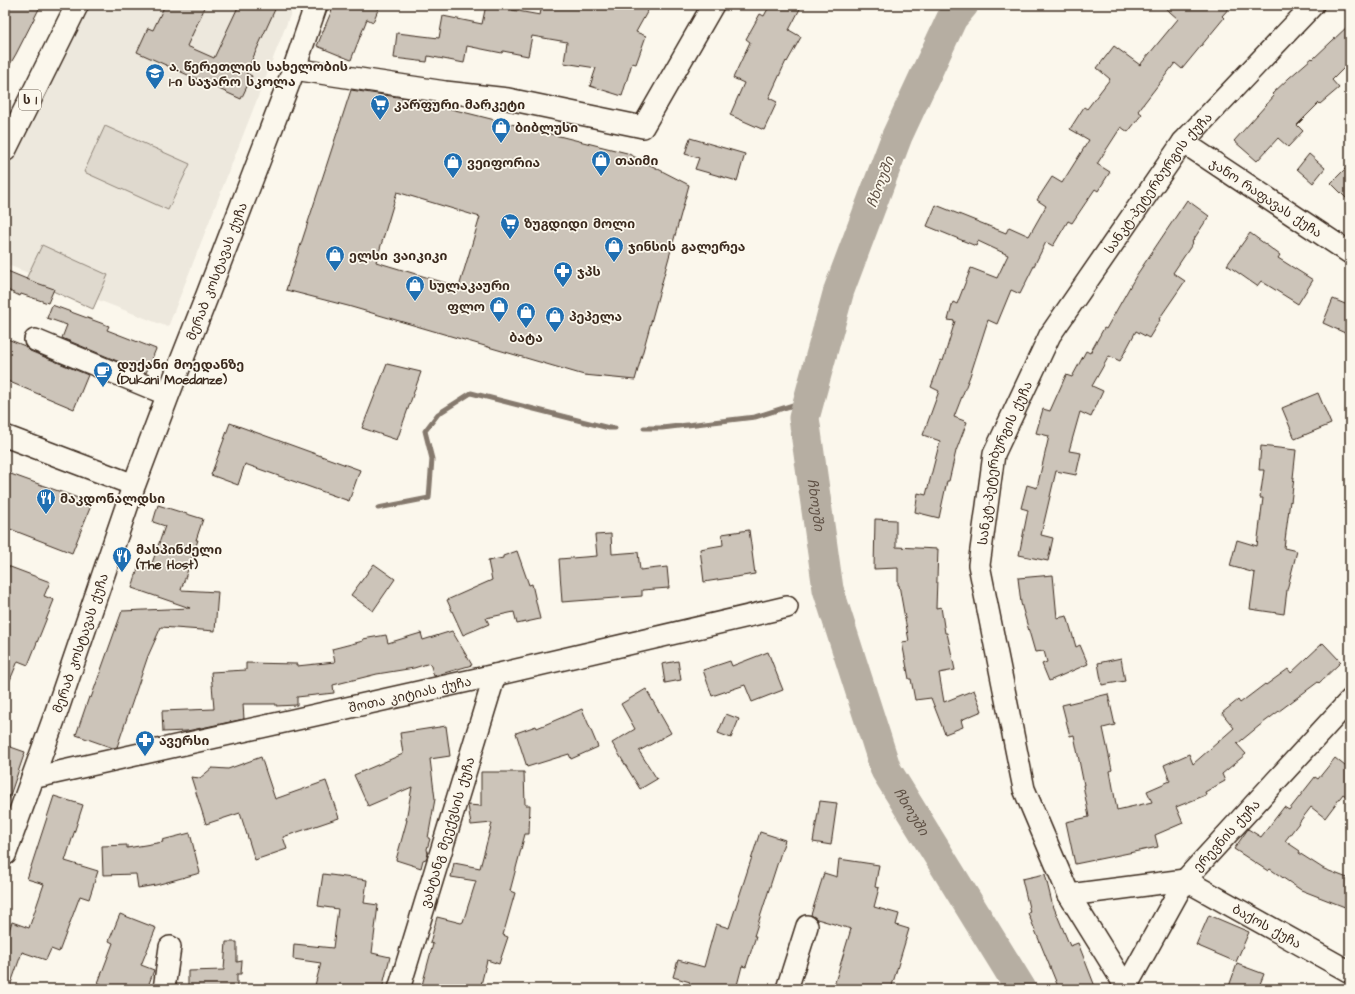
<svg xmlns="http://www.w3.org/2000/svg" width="1355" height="994" viewBox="0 0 1355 994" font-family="'Architects Daughter','Noto Sans Georgian',sans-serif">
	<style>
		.built { fill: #ede8dd }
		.green { fill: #dfd9ce; stroke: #8d8276 }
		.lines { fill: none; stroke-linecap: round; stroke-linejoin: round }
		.stream { stroke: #85796d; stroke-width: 5 }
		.river { stroke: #b6aea2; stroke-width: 31 }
		.building { fill: #ccc4b9; stroke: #3b2a1e; fill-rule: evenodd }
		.minor-casing { stroke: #3b2a1e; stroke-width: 24 }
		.major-casing { stroke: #3b2a1e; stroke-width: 25 }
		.highway-casing { stroke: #3b2a1e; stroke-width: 25 }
		.minor { stroke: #fbf7ec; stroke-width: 21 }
		.major { stroke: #fbf7ec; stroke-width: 22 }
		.highway { stroke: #fbf7ec; stroke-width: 22 }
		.labels { text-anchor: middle; stroke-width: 3.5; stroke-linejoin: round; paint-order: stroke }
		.shield { fill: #fbf7ec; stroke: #75685c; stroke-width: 1 }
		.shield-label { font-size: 12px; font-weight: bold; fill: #3b2a1e }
		.poi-label { font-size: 13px; font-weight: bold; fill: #3b2a1e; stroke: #fbf7ec; text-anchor: start }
		.street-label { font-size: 13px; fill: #3b2a1e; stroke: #fbf7ec }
		.water-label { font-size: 14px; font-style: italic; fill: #605246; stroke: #fbf7ec }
	</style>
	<rect width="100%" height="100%" fill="#fbf7ec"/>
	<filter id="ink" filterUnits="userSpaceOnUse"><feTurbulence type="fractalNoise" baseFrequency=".025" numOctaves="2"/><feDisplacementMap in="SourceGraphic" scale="8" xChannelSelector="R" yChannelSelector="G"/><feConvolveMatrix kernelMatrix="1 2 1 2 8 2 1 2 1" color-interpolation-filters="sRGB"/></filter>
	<g filter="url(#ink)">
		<path class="built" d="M91 5H294L168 327 5 264V174Z"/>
		<path class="green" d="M105 126 190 164 168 210 84 172Z
			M42 245 108 275 93 309 26 279Z"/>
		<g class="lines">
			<path class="stream" d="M644 428H662L755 417 809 400
				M378 508 429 498 432 459 425 431 438 414 471 393 609 428H615"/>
			<path class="river" id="s1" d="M963 5 952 18 897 136 839 290 804 418 828 589 886 770 1021 989"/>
		</g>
		<path class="building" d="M5 5H41L16 54 5 73Z
			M165 5H206L187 46 214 58 239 5H277L246 73 252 76 241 99 137 52 148 28 153 30Z
			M334 5H380L373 22 367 19 351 60 317 46Z
			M486 5H513L512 10 540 15 542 5H651L636 32 646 36 636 64 632 63 622 96 590 86 596 68 564 63 567 42 532 36 528 56 503 51 502 53 467 46 464 63 428 56 427 62 394 58 397 33 439 38 443 16 482 24Z
			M770 5H802L789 30 801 37 787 62 786 61 769 98 777 102 764 130 730 115 744 83 733 78 750 42 746 39 760 14 764 16Z
			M1162 5H1232L1222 16 1224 18 1182 69 1175 63 1138 111 1142 114 1128 132 1121 127 1097 164 1110 172 1098 191 1095 189 1072 223 1068 221 1053 246 1046 242 1020 294 1011 290 997 324 988 320 970 376 954 417 967 422 956 451 949 481H947L939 518 915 512 918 493 926 495 940 441 923 435 939 391 931 387 941 360 943 361 955 321 948 320 953 302 957 304 971 268 997 278 1008 255 978 241 976 246 927 226 936 205 1006 233 1009 227 1029 236 1046 206 1037 200 1052 177 1062 183 1089 140 1070 129 1084 107 1087 109 1110 79 1097 68 1114 46 1140 65 1178 19Z
			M1350 24V62L1332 80 1339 88 1320 104 1319 103 1297 125 1303 131 1288 147 1278 138 1257 161 1234 141 1274 96 1272 94 1289 78 1312 58 1313 59Z
			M351 90 411 99 627 153 689 185 635 380 584 375 348 306 286 290ZM397 192 480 217 459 287 376 262Z
			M690 138 745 154 737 181 695 169 699 158 685 154Z
			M1309 154 1325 168 1313 183 1297 169Z
			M1350 164V202L1331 183Z
			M1187 200 1209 216 1192 242 1193 243 1173 273 1185 281 1159 319 1160 320 1149 338 1136 331 1120 361 1109 356 1092 386 1103 391 1091 417 1080 412 1069 451 1081 453 1076 475 1056 471 1041 535 1053 538 1048 561 1019 555 1028 510 1021 508 1027 485 1037 488 1049 436 1036 433 1043 409 1050 411 1066 375 1072 377 1086 351 1090 353 1104 328 1106 329 1136 276Z
			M1250 233 1280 255 1278 258 1313 280 1298 304 1261 281 1257 286 1227 265Z
			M5 270 34 282 54 289 48 303 21 294 20 296 5 289Z
			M1333 299 1350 306V321L1345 333 1323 323Z
			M52 305 109 326 107 330 156 349 146 373 62 338 67 325 47 318Z
			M5 338 25 346 30 351 88 375 74 409 5 380Z
			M387 364 421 372 397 440 362 428Z
			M1318 393 1331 424 1295 439 1282 408Z
			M230 423 360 470 349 501 245 464 238 485 211 475Z
			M1261 446 1296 450 1293 478H1294L1291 502 1290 501 1284 548 1297 551 1287 590 1284 614 1250 609 1255 573 1230 566 1237 540 1257 546 1263 498H1260L1264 470H1259Z
			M5 472 92 503 72 553 5 527Z
			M158 505 203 519 196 540H198L181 590 218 592 215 631 161 627 148 656 117 747 113 748 76 735 89 697 91 698 122 611 190 608 132 588 139 565 150 569 165 526 153 522Z
			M875 519 896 520V547L938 549 936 608 941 607 945 633H947L955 670 939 673 944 702 974 690 982 711 961 720 963 727 945 734 931 698 915 700 911 679H909L902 642 909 641 899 585H898V568L874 569Z
			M749 530 755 574 704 582 700 549 723 545 722 534Z
			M611 534 612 554 638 552 640 570 667 567 669 588 642 590V596L562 602 559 559 597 556 595 535Z
			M517 551 529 585 532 584 540 619 517 624 514 612 486 618 489 624 463 635 447 600 492 580 488 561 503 558V556Z
			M374 564 395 579 373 611 351 595Z
			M5 565 50 582 44 596 54 600 28 665 18 661 5 692Z
			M1053 575 1057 618 1067 616 1076 647 1080 645 1088 664 1049 681 1042 664 1047 662 1044 651 1035 652 1021 603 1018 578Z
			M452 631 472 665 434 676 430 663 414 668 377 674 333 685 334 693 297 697V705L276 706V704H243L244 719 187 731 163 732 162 711 214 709 211 672 246 670V663L297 664V666L335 662 332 649 363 641V639L386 635 388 643 421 633 423 640Z
			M1323 643 1341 662 1319 683 1318 682 1259 726 1237 744 1246 754 1222 774 1225 781 1205 792 1206 795 1176 807 1183 823 1155 835 1158 847 1075 864 1066 822 1089 817 1083 785H1084L1074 735 1070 736 1062 705 1108 694 1115 725 1103 728 1112 770 1110 771 1117 810 1152 802 1147 791 1170 781 1164 765 1189 754 1193 764 1234 728 1222 713 1238 700 1240 703 1265 684 1266 685 1288 669 1291 673Z
			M768 652 783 690 752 702 745 685 712 696 703 670 730 661 732 666Z
			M1121 658 1125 681 1102 685 1098 663Z
			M678 661 681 680 665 683 662 664Z
			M646 689 671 733 639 751 657 779 640 789 612 743 635 729 621 704Z
			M582 709 598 747 571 759 569 754 527 767 516 733 536 726 537 728Z
			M726 714 739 719 731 738 718 733Z
			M446 726 450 756 430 759 435 799 428 838 430 839 427 849 428 854 426 859 423 860 421 868 396 860 407 820H406L412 787 368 806 354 775 403 754 400 733Z
			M5 745 25 752 7 804H5Z
			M261 757 275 799 326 781 339 818 283 837 287 849 255 860 240 813 206 824 191 777 200 778 212 768 228 769Z
			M1335 758 1350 770V799L1343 794 1325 818 1311 807 1285 841 1300 851 1299 853 1324 869 1350 879V909L1301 890 1270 869 1268 871 1234 849 1248 829 1261 837 1284 807 1289 810 1315 777 1318 779Z
			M481 772H524L525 805H530L529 834H525L510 891 515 893 503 935 508 937 499 964 487 960 480 989H421L433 944 430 943 437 917 461 923 463 922 476 881 451 877 454 863 480 868 492 823 471 825 468 805 481 806Z
			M54 796 83 805 65 861 98 871 89 899 80 896 59 952 51 949 46 960 22 952 9 989H5V941L12 922 29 928 44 884 27 879Z
			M820 801 837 803 831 845 813 842Z
			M760 832 785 840 754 936H756L746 967 742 966 736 989H688L690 982 673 977 678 960 704 967 716 924 729 928Z
			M190 833 200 873 156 885 138 888 136 874 103 875 102 846 127 845V848L163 842 162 840Z
			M839 859 879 865 875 887 879 888 874 907 899 914 896 925 909 929 891 989H833L851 929 817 919 811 915 824 873 837 877Z
			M323 874 367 880 364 903 378 905 372 953 390 957 382 989H314L321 963 293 959 294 944 333 948 338 909 318 906Z
			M1045 874 1052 903 1070 946 1078 943 1096 989H1059L1028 913 1030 912 1022 879Z
			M120 914 156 928 141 965 154 970 147 989H114L98 983 113 943 109 941Z
			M1209 915 1249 932 1236 962 1196 945Z
			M226 942H237V962L242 961 241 974H237V989H188V971L224 970Z
			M1237 964 1264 974 1258 989H1228Z"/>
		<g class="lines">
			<g class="minor-casing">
				<g id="minor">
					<path d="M294 69 445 92 508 99 643 127 713 5"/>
					<path id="s2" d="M1183 142 1350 253"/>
					<path d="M35 340 168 395"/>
					<path d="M5 436 134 485"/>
					<path id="s3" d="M32 778 495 675 787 607"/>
					<path id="s4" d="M1069 895 1185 880 1350 972"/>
					<path id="s5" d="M1126 987 1185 880 1350 700"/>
					<path d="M164 989 170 947"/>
					<path id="s6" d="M399 989 495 675"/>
					<path d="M787 989 807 926"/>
					<path id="s7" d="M1126 989V987L1069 895 1024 789 979 565 994 454 1050 335 1183 142 1313 5"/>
				</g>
			</g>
			<g class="major-casing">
				<g id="major">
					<path id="s8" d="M5 854 55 716 134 485 168 395 207 296 294 69 316 5"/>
				</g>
			</g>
			<g class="highway-casing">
				<path id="highway" d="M5 150 77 5"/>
			</g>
			<use href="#minor" class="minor"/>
			<use href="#major" class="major"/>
			<use href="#highway" class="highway"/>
		</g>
	</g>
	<defs>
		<g id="school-pin" transform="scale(1)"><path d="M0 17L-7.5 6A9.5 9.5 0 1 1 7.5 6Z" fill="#1f6fb2" stroke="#fbf7ec"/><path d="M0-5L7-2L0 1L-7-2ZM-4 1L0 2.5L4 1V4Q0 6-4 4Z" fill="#fff"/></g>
		<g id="supermarket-pin" transform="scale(1)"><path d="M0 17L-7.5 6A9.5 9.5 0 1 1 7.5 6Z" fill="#1f6fb2" stroke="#fbf7ec"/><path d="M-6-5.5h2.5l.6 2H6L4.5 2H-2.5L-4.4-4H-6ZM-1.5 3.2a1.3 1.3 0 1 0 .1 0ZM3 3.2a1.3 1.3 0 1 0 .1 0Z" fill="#fff"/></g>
		<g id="shop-pin" transform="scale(1)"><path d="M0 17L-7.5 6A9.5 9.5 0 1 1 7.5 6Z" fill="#1f6fb2" stroke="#fbf7ec"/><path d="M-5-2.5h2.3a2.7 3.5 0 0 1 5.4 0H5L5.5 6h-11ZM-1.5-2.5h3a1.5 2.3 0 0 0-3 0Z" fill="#fff"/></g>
		<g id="pharmacy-pin" transform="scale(1)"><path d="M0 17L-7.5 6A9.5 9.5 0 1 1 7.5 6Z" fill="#1f6fb2" stroke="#fbf7ec"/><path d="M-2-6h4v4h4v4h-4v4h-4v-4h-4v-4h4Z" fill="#fff"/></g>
		<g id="cafe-pin" transform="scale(1)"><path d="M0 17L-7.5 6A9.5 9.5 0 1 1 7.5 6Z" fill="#1f6fb2" stroke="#fbf7ec"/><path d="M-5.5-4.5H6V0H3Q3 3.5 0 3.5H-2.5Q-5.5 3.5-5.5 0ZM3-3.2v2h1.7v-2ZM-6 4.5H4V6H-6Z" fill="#fff"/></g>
		<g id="restaurant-pin" transform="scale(1)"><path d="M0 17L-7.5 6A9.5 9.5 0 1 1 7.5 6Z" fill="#1f6fb2" stroke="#fbf7ec"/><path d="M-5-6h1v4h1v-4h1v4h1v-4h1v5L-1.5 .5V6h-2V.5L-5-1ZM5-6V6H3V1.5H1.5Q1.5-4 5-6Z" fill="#fff"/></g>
	</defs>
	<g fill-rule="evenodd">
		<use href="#school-pin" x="155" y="73"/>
		<use href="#supermarket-pin" x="380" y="104"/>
		<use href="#shop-pin" x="501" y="127"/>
		<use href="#shop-pin" x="601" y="160"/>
		<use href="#shop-pin" x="453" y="162"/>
		<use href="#supermarket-pin" x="510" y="223"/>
		<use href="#shop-pin" x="614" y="246"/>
		<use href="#shop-pin" x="335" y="255"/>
		<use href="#pharmacy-pin" x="563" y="271"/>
		<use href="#shop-pin" x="415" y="285"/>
		<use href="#shop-pin" x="499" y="306"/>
		<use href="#shop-pin" x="526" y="312"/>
		<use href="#shop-pin" x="555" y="316"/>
		<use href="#cafe-pin" x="103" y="371"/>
		<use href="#restaurant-pin" x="46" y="498"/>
		<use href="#restaurant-pin" x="122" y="556"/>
		<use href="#pharmacy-pin" x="145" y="740"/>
	</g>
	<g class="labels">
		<rect class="shield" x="19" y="90" width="22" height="20" rx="3"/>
		<g class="shield-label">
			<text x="30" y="104">ს 1</text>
		</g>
		<g class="poi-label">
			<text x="169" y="71">ა. წერეთლის სახელობის<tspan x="169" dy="15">1-ი საჯარო სკოლა</tspan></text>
			<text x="394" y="109">კარფური მარკეტი</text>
			<text x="515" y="132">ბიბლუსი</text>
			<text x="615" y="165">თაიმი</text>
			<text x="467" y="167">ვეიფორია</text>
			<text x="524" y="228">ზუგდიდი მოლი</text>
			<text x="628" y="251">ჯინსის გალერეა</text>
			<text x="349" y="260">ელსი ვაიკიკი</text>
			<text x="577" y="276">ჯპს</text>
			<text x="429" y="290">სულაკაური</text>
			<text x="485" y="311" text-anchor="end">ფლო</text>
			<text x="569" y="321">პეპელა</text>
			<text x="526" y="342" text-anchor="middle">ბატა</text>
			<text x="117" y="369">დუქანი მოედანზე<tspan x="117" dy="15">(Dukani Moedanze)</tspan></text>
			<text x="60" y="503">მაკდონალდსი</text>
			<text x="136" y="554">მასპინძელი<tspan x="136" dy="15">(The Host)</tspan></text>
			<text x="159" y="745">ავერსი</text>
		</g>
		<g class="street-label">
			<text dy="5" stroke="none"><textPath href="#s7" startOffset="884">სანკტ-პეტერბურგის ქუჩა</textPath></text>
			<text dy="5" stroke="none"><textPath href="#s2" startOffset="100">ჯანო რაფავას ქუჩა</textPath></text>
			<text dy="5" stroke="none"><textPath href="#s8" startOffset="620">მერაბ კოსტავას ქუჩა</textPath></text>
			<text dy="5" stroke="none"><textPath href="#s7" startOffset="560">სანკტ-პეტერბურგის ქუჩა</textPath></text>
			<text dy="5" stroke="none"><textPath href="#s8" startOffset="224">მერაბ კოსტავას ქუჩა</textPath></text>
			<text dy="5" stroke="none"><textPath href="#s3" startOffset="387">შოთა კიტიას ქუჩა</textPath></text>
			<text dy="5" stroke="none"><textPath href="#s6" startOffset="164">ვახტანგ მეექვსის ქუჩა</textPath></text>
			<text dy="5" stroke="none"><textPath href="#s5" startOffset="183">ერევნის ქუჩა</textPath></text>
			<text dy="5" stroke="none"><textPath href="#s4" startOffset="211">ბაქოს ქუჩა</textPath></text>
		</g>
		<g class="water-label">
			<text transform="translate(880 182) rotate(-69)" y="5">ჩხოუში</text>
			<text dy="5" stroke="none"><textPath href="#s1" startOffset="532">ჩხოუში</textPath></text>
			<text dy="5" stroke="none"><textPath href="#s1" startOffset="856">ჩხოუში</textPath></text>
		</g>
	</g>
	<rect width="1355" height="994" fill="none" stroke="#fbf7ec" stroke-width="20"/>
	<rect x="10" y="10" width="1335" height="974" fill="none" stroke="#3b2a1e" stroke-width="1.5" filter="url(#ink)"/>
</svg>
